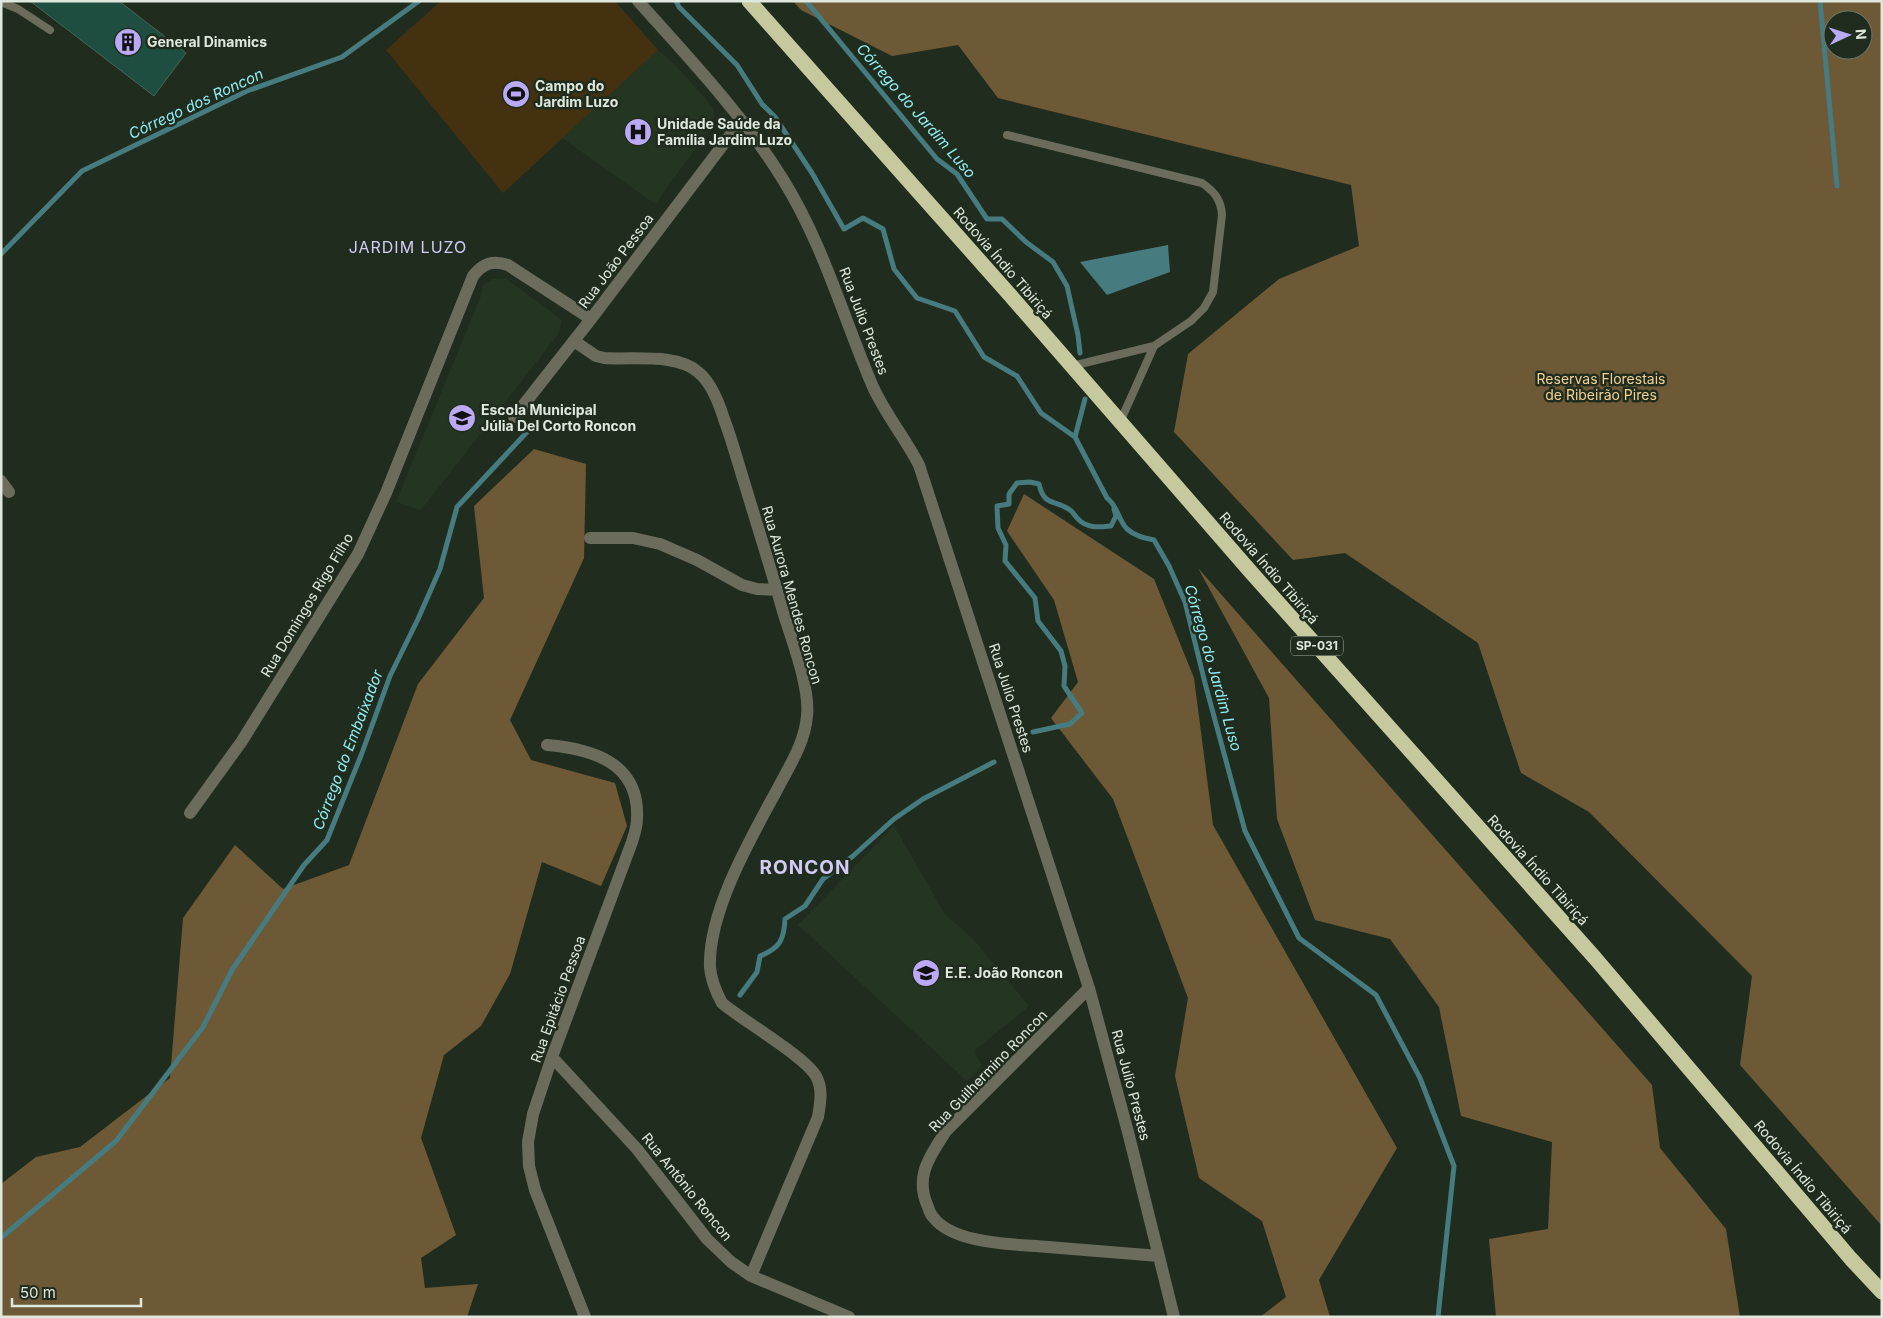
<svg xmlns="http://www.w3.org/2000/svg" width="1883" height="1318" viewBox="0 0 1883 1318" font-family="Inter,sans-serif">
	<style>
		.built { fill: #243621 }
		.green { fill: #433110 }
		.forest { fill: #6e5937; fill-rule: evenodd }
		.water { fill: #467b7f }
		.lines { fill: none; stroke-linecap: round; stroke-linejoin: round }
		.stream { stroke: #467b7f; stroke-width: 5 }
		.building { fill: #1e4e40; stroke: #496259 }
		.lane { stroke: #6b6c5b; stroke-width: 8 }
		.street { stroke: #6b6c5b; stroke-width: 12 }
		.highway { stroke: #c6c89d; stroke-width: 15 }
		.labels { text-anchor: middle; stroke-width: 5; stroke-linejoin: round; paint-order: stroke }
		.shield { fill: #202d1e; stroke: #a6b0a4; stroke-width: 1 }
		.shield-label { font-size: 12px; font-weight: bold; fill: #dfe8dd }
		.poi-label { font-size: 14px; font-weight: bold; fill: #dfe8dd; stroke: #202d1e; text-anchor: start }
		.street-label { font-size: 14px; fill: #dfe8dd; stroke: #202d1e }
		.park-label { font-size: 14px; fill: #f6d194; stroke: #202d1e }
		.water-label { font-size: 15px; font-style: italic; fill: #91ecf3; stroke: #202d1e }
		.quarter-label { font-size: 16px; letter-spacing: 1px; fill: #d3cbf6; stroke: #202d1e }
		.district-label { font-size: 19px; font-weight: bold; letter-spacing: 1px; fill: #d3cbf6; stroke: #202d1e }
	</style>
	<rect width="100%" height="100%" fill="#202d1e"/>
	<path class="built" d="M658 50 677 67 706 99 714 110 712 126 655 204 562 138Z
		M505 278 562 320 559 333 421 510 396 502 481 296 483 285 493 279Z
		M894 826 945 914 974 940 1029 1006 974 1051 982 1066 967 1081 798 925Z"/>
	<path class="green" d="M441 1H615L658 50 503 193 386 50Z"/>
	<path class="forest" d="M793 1H1882V1226L1740 1065 1752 976 1589 812 1521 773 1478 643 1345 553 1293 560 1174 432 1188 354 1279 279 1359 246 1351 185 998 98 958 45 892 56 801 10ZM1833 20H1863V50H1833Z
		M534 449 586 464 584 558 510 720 531 760 615 783 627 826 601 886 542 862 510 974 481 1026 444 1055 421 1138 456 1235 421 1258 425 1288 478 1284 467 1317H1V1184L36 1157 80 1147 170 1078 183 918 235 845 283 889 349 865 418 684 484 598 474 506Z
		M1024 494 1154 579 1194 678 1213 825 1397 1148 1319 1280 1330 1317H1260L1286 1297 1262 1221 1199 1178 1175 1076 1188 998 1113 799 1051 718 1078 682 1054 600 1007 531Z
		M1198 568 1652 1085 1660 1148 1726 1229 1740 1317H1496L1489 1239 1548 1229 1552 1142 1461 1116 1439 1007 1390 939 1315 920 1277 819 1269 698Z"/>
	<path class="water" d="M1168 245 1170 272 1107 295 1080 262Z"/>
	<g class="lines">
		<path class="stream" d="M676 1 679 7 737 65 762 104 775 117 812 173 844 229 863 218 883 229 894 269 917 298 955 311 984 357 1017 376 1041 413 1075 437 1107 498C1118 506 1118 520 1127 529 1135 536 1144 538 1154 540L1169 566 1185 602 1205 683 1245 831 1299 938 1376 995 1420 1078 1454 1166 1438 1317
			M806 1 937 159 957 174 987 219H1002L1026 242 1053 262 1067 286 1078 335 1080 353
			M1820 1 1837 186
			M1 254 82 171 247 91 342 57 419 1
			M1075 437 1085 399
			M1033 732 1070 724 1082 713 1064 686 1065 666 1061 651 1038 621 1035 598 1005 561 1006 545 998 528 997 506 1009 504V494L1017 483 1030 482 1039 484C1044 507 1055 499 1070 510 1073 512 1075 516 1078 519 1088 529 1099 527 1111 526L1116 516 1114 509
			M740 995 757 972 760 956C780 948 784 940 785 919L805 906 823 879 853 856 894 819 923 799 994 762
			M2 1237 116 1141 203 1027 232 970 304 865 327 840 362 753 390 676 418 619 440 569 457 507 527 432"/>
	</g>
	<path class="building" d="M30 1H119L186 53 154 96Z"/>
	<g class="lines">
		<path class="lane" d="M1 2 18 9 50 30
			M1007 135 1202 183C1215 192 1221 200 1222 215L1213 292 1204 308 1191 321 1154 346 1072 366
			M1120 422 1154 346"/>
		<path class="street" d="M638 1C688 57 743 115 782 178 823 243 843 317 873 387 886 415 905 438 919 465L1089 988 1128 1132 1174 1317
			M574 341 596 356 604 358C633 360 676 353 698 372 711 382 719 403 724 419 732 440 738 463 745 485 758 528 772 572 784 615 793 643 810 688 807 716 805 742 790 765 778 788 752 836 708 911 710 967 711 980 716 992 722 1003 743 1021 808 1058 817 1078 823 1091 820 1104 818 1117L751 1276
			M514 417 591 319 741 121
			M1 481 9 492
			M590 538H633L660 544 697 560 742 585 757 589 777 590
			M547 745C593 749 640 763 637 819 637 827 634 835 632 842L552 1057 533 1114 528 1142 529 1166 535 1190 585 1317
			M190 813 242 741 358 554 386 493 473 276C483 263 493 260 508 265L591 319
			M1089 988 946 1131C930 1156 914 1176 928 1207 929 1210 931 1215 933 1217 954 1245 1016 1244 1048 1247 1085 1250 1122 1253 1159 1256
			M552 1057 637 1149 707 1239 731 1262 751 1276 849 1317"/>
		<path class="highway" d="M749 1 1010 295 1250 571 1595 958 1851 1259 1882 1292"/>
	</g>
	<defs>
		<g id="building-disc" transform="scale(1.4375)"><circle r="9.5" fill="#baaaf6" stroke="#202d1e"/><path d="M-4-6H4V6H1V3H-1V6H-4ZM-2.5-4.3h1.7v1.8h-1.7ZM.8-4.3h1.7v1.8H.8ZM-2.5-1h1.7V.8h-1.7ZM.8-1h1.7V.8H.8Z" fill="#111"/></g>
		<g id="stadium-disc" transform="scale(1.4375)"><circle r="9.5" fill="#baaaf6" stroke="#202d1e"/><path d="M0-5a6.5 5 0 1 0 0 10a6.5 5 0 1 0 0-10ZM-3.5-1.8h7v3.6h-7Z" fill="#111"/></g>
		<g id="hospital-disc" transform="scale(1.4375)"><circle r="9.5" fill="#baaaf6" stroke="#202d1e"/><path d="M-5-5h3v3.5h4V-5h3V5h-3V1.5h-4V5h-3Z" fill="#111"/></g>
		<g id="school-disc" transform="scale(1.4375)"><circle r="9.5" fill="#baaaf6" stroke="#202d1e"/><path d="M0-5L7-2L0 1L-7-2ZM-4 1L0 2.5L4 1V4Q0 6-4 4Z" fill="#111"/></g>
	</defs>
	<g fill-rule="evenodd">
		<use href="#building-disc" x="128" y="42"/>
		<use href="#stadium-disc" x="516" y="94"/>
		<use href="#hospital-disc" x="638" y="132"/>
		<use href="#school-disc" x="462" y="418"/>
		<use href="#school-disc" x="926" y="973"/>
	</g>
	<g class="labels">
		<rect class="shield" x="1291" y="636.5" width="52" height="19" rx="4"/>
		<g class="shield-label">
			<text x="1317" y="650">SP-031</text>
		</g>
		<g class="poi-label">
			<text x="147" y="47">General Dinamics</text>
			<text x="535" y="91">Campo do<tspan x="535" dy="16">Jardim Luzo</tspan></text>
			<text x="657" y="129">Unidade Saúde da<tspan x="657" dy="16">Família Jardim Luzo</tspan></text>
			<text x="481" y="415">Escola Municipal<tspan x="481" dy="16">Júlia Del Corto Roncon</tspan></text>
			<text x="945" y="978">E.E. João Roncon</text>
		</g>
		<g class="street-label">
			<text transform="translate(616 261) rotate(-53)" y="5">Rua João Pessoa</text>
			<text transform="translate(1003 263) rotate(49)" y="5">Rodovia Índio Tibiriçá</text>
			<text transform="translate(864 321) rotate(69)" y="5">Rua Julio Prestes</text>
			<text transform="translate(1269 568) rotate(49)" y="5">Rodovia Índio Tibiriçá</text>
			<text transform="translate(792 595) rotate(74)" y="5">Rua Aurora Mendes Roncon</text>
			<text transform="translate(307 605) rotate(-59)" y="5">Rua Domingos Rigo Filho</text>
			<text transform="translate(1011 698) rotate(72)" y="5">Rua Julio Prestes</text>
			<text transform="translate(1538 870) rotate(48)" y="5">Rodovia Índio Tibiriçá</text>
			<text transform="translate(558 999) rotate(-70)" y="5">Rua Epitácio Pessoa</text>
			<text transform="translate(988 1071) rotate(-46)" y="5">Rua Guilhermino Roncon</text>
			<text transform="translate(1131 1085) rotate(75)" y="5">Rua Julio Prestes</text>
			<text transform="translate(1803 1177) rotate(50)" y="5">Rodovia Índio Tibiriçá</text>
			<text transform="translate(687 1187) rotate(51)" y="5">Rua Antônio Roncon</text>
		</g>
		<g class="park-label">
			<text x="1601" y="384">Reservas Florestais<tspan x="1601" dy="16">de Ribeirão Pires</tspan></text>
		</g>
		<g class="water-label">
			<text transform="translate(196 104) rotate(-25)" y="5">Córrego dos Roncon</text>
			<text transform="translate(916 111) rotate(49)" y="5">Córrego do Jardim Luso</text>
			<text transform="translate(1213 668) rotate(74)" y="5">Córrego do Jardim Luso</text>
			<text transform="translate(348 750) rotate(-69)" y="5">Córrego do Embaixador</text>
		</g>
		<g class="quarter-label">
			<text x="408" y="253">JARDIM LUZO</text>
		</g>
		<g class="district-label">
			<text x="805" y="874">RONCON</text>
		</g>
	</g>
	<rect width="1883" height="1318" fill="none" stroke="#dfe8dd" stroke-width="5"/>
	<g transform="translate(1848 35) rotate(86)"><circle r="24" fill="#202d1e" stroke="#6c786a"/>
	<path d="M0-4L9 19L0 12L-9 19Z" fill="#baaaf6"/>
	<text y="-8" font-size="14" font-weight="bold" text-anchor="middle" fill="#dfe8dd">N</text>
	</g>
	<path d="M12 1298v8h129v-8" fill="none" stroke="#dfe8dd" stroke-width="2.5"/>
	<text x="20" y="1298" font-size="15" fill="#dfe8dd" stroke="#202d1e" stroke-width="4" paint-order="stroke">50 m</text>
</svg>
